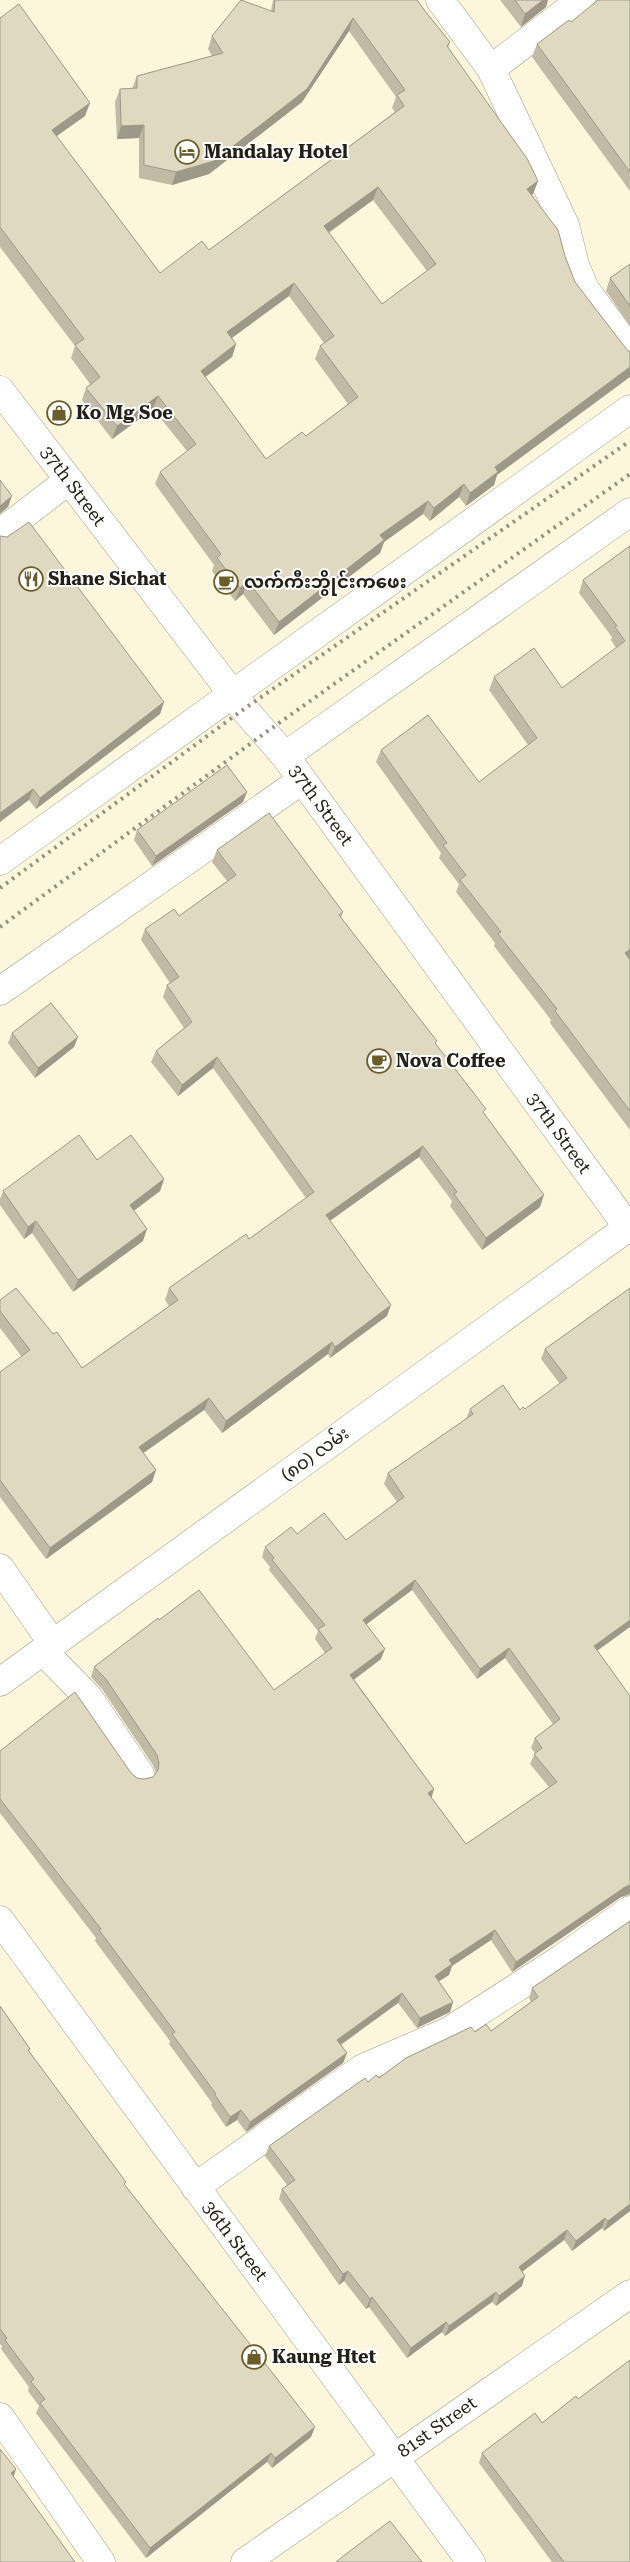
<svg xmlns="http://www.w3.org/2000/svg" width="630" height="2562" viewBox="0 0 630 2562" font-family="'Roboto Serif','Noto Sans Myanmar',serif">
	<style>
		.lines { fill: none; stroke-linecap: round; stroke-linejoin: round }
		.minor-casing { stroke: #a29c85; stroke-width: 29 }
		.minor { stroke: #fff; stroke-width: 28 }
		.rail { stroke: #95917f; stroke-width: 4; stroke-dasharray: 2.5 5; stroke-linecap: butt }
		.wall { fill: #c1bba6; fill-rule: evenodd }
		.shaded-wall { fill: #9d9887 }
		.building { fill: #e0d9c1; stroke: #9d9887; fill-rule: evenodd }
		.labels { text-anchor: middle; stroke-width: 4; stroke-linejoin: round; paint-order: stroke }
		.poi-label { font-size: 18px; font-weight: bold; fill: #222017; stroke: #fff; text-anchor: start }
		.street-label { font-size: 18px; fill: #222017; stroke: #fff }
	</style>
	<rect width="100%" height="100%" fill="#fcf6dd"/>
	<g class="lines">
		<g class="minor-casing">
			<path id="minor" d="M440 0 491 69 565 225 575 265 585 289 630 350
				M491 69 581 0
				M0 390 244 709 285 756 630 1230
				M0 533 69 480
				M285 756 630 512
				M0 861 630 409
				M0 991 302 780
				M0 1568 53 1644
				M43 1651 89 1698 140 1774
				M0 1682 630 1226
				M0 1920 471 2562
				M195 2187 363 2068 449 2031 561 1959 630 1910
				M0 2417 101 2562
				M245 2562 630 2294"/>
		</g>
		<use href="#minor" class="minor"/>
		<path class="rail" d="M0 888 244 709 630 441
			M0 927 265 733 630 474"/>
	</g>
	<path class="wall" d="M273 0H417L425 11 450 42 448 48 538 181 533 194 532 195 497 475 494 485 466 506 459 497 430 521 423 514 384 542 380 553 274 635 243 594 235 601 212 571 214 565 155 484 160 472 187 451 153 409 112 439 82 400 86 388 90 384 71 358 75 346 0 247V18L85 116 56 136 160 273 209 250 395 112 392 108 396 97 349 31 302 102 209 174 172 185 139 178V138L117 139 115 102 120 89H132L137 76 212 56 208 49 212 36 271 11ZM373 200 427 271 382 304 329 233ZM289 296 324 343 320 346 315 359 348 404 306 436 266 459 205 377 232 357 236 344 232 338Z
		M500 0H548L546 7 521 27Z
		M630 0V191L532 57 537 44 571 22Z
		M630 264V326L606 291 610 278Z
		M0 536 164 702 160 714 36 809 29 800Z
		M630 546 629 959 630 960V1130L550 1023 551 1020 494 946 495 943 456 892 459 884 439 858 441 853 376 762 381 750 479 782 528 745 489 690 494 677 562 688 616 648 611 640 612 637 579 593 583 580Z
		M243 802 152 866 134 840 137 830Z
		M217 850 343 912 341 918 436 1044 484 1114 540 1207 482 1250 450 1206 452 1201 419 1157 330 1221 387 1316 330 1358 328 1354 222 1433 204 1410 143 1453 156 1470 152 1482 46 1559 0 1497V1372L22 1357 0 1328V1300L53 1334 82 1368 169 1306 165 1300 169 1288 249 1239 306 1198 213 1068 178 1096 151 1062 156 1051 184 1028 163 997 167 985 170 983 141 940 145 929 179 916 227 881 212 862Z
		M12 1033 74 1047 35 1078 8 1043Z
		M97 1160 164 1179 160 1191 134 1211 143 1241 73 1292 32 1233 24 1239 0 1205V1199L3 1191Z
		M630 1288 597 1651 630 1696V1895L621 1897 512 1972 491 1940 452 1966 449 1975 439 1981 453 2002 450 2012 417 2028 398 2003 341 2045 347 2053 343 2063 246 2132 237 2120 226 2127 211 2105 212 2103 169 2044 170 2041 95 1941 96 1938 0 1813V1751L131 1773 137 1778 144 1779 153 1777 156 1773 153 1765 102 1689 91 1677 94 1667 159 1620 274 1690 325 1653 315 1639 318 1631 269 1570 270 1567 262 1557 265 1547 297 1534 346 1540 397 1502 384 1484 388 1473 466 1419 470 1409H525L560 1384 541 1359 545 1349ZM412 1590 477 1679 505 1658 553 1724 535 1738 531 1748 535 1753 530 1764 549 1787 466 1844 431 1797 434 1789 354 1679 381 1659 366 1624Z
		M630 1921V2211L604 2231 602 2228 572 2251 564 2240 522 2272V2286L496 2306 492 2302 445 2336 442 2332 407 2358 369 2307 366 2309 344 2281 339 2285 279 2199 282 2189 287 2185 265 2156 269 2146 368 2082 379 2078 475 2032 491 2031 531 2002 529 1998 532 1988Z
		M0 2006 30 2049 29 2051 125 2185 311 2437 272 2468 267 2462 146 2558 36 2413 39 2406 28 2391 29 2387 1 2349 2 2346 0 2344Z
		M578 2399 630 2562H552L479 2463 482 2453 542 2423Z"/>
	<path class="shaded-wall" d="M543 0H548L546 7 521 27 525 14Z
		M353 18 349 31 302 102 209 174 172 185 176 172Z
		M90 103 85 116 47 143 52 130Z
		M144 125 139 138 117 139 121 126Z
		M538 181 533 194 523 202 527 189Z
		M378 187 373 200 319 239 324 226Z
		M294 283 289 296 222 345 227 332Z
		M236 344 232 357 196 384 201 371Z
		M630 367V377L497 475 494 485 466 506 470 493 495 467Z
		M158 396 153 409 112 439 117 426Z
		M464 484 459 497 430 521 434 508Z
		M12 496 8 507 0 514V506Z
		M428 501 423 514 384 542 380 553 274 635 279 622 380 535Z
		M248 581 243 594 235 601 240 588Z
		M164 702 160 714 36 809 40 798Z
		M33 789 29 800 0 822V813Z
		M247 792 243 802 152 866 156 856Z
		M630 949V959L620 966 625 953Z
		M78 1037 74 1047 35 1078 38 1068Z
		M217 1057 213 1068 178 1096 182 1085Z
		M423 1146 419 1157 321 1227 326 1215Z
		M164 1179 160 1191 125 1217 130 1205Z
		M544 1195 540 1207 482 1250 486 1238Z
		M36 1221 32 1233 24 1239 28 1227Z
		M147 1229 143 1241 73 1292 78 1280Z
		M391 1305 387 1316 330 1358 335 1347Z
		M332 1342 328 1354 222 1433 226 1421Z
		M209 1398 204 1410 135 1459 139 1447Z
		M156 1470 152 1482 46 1559 50 1548Z
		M415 1580 412 1590 359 1630 363 1620Z
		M630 1620V1627L590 1656 594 1646Z
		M509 1648 505 1658 477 1679 480 1669Z
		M385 1649 381 1659 347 1685 350 1675Z
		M434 1789 431 1799 428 1793Z
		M630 1885V1892L629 1894 621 1897 512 1972 516 1962 625 1887Z
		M495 1930 491 1940 452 1966 449 1975 431 1986 435 1976 449 1960Z
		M402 1993 398 2003 333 2050 337 2040Z
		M453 2002 450 2012 417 2028 420 2018Z
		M347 2053 343 2063 246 2132 250 2122Z
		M241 2110 237 2120 226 2127 230 2117Z
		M630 2204V2211L604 2231 608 2221Z
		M605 2218 602 2228 572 2251 576 2241Z
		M567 2230 564 2240 515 2277 519 2267Z
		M348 2271 344 2281 339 2285 343 2274Z
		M525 2276 522 2286 496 2306 499 2296Z
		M496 2292 492 2302 445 2336 449 2326Z
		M372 2297 369 2307 366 2309 370 2299Z
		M446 2322 442 2332 407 2358 411 2348Z
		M315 2427 311 2437 272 2468 275 2458Z
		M271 2453 267 2462 146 2558 150 2548Z
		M16 2469 12 2482 11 2473Z"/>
	<path class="building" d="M241 0 274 12 275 0H417L425 11 450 42 447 46 528 160 538 181 527 189 558 230 565 256 575 282 628 351H630V367L495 467 498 472 470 493 464 484 434 508 428 501 380 535 384 540 279 622 248 581 240 588 217 558 221 554 160 472 196 444 158 396 117 426 86 388 100 377 75 345 84 339 0 227V18L19 4 90 103 52 130 160 273 202 241 209 250 404 106 397 95 405 90 353 18 307 89 214 161 176 172 144 165V125L121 126 120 89 137 88V76L223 53 212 36ZM378 187 436 264 382 304 324 226ZM294 283 334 336 320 346 358 397 306 436 302 432 266 459 201 371 236 344 227 332Z
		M515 0H543L525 14Z
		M598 0H630V172L537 44 569 20 571 22Z
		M630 264V306L610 278Z
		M0 480 12 496 0 506Z
		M29 522 164 702 40 798 33 789 0 813V536L7 537Z
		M630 546V949L625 953 630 960V1111L555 1011 557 1009 498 934 501 932 460 880 466 875 443 845 447 843 381 750 428 715 479 782 537 738 494 677 534 648 562 688 625 641 615 627 617 626 583 580Z
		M227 765 247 792 156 856 137 830Z
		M269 813 343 912 339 915 437 1041 435 1043 486 1109 483 1112 544 1195 486 1238 454 1194 457 1192 423 1146 326 1215 391 1305 335 1347 332 1342 226 1421 209 1398 139 1447 156 1470 50 1548 0 1480V1372L30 1350 0 1311V1300L16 1288 53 1334 57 1332 82 1368 178 1300 169 1288 246 1234 249 1239 314 1192 217 1057 182 1085 156 1051 192 1022 167 985 179 977 145 929 174 909 179 916 236 875 217 850Z
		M51 1003 78 1037 38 1068 12 1033Z
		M79 1135 97 1160 131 1135 164 1179 130 1205 147 1229 78 1280 36 1221 28 1227 3 1191Z
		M630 1288V1620L594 1646 630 1696V1885L625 1887 516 1962 495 1930 449 1960 452 1964 435 1976 453 2002 420 2018 402 1993 337 2040 347 2053 250 2122 241 2110 230 2117 215 2095 216 2094 172 2034 175 2032 99 1930 101 1929 0 1799V1751L75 1692 131 1773 137 1778 144 1779 153 1777 158 1770 159 1763 157 1755 106 1679 94 1667 158 1618 159 1620 199 1590 274 1690 332 1648 318 1629 325 1625 272 1560 274 1558 265 1547 291 1527 297 1534 324 1513 346 1540 404 1497 388 1473 473 1414 470 1409 503 1385 520 1410 523 1407 525 1409 567 1378 545 1349ZM415 1580 480 1669 509 1648 560 1719 535 1738 542 1748 534 1754 557 1782 466 1844 428 1793 434 1789 350 1675 385 1649 363 1620Z
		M630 1921V2204L608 2221 605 2218 576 2241 567 2230 519 2267 525 2276 499 2296 496 2292 449 2326 446 2322 411 2348 372 2297 370 2299 348 2271 343 2274 282 2189 295 2180 269 2146 365 2078 368 2082 376 2075 379 2078 406 2058 471 2027 475 2032 486 2024 491 2031 538 1997 532 1988Z
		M0 2006 30 2049 28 2050 126 2182 124 2184 315 2427 275 2458 271 2453 150 2548 40 2403 45 2399 31 2382 34 2379 5 2340 7 2338 0 2329Z
		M630 2360V2562H564L482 2453 535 2413 542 2423 576 2396 578 2399Z
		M0 2449 16 2469 11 2473 75 2562H0Z
		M390 2521 422 2562H336L346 2554Z"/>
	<defs>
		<g id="hotel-ring" transform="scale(1.25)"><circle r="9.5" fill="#fff" stroke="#6a5d2a" stroke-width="1.5"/><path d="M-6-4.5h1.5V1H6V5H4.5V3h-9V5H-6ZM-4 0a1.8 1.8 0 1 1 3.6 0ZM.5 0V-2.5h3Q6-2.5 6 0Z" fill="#6a5d2a"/></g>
		<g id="shop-ring" transform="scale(1.25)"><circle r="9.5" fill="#fff" stroke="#6a5d2a" stroke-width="1.5"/><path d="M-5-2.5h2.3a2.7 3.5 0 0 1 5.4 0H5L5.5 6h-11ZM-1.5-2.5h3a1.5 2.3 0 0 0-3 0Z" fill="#6a5d2a"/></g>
		<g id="restaurant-ring" transform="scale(1.25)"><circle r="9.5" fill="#fff" stroke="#6a5d2a" stroke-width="1.5"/><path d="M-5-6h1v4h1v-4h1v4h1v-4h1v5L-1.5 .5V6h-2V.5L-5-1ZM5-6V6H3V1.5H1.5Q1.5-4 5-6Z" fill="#6a5d2a"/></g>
		<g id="cafe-ring" transform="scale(1.25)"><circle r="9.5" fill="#fff" stroke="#6a5d2a" stroke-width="1.5"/><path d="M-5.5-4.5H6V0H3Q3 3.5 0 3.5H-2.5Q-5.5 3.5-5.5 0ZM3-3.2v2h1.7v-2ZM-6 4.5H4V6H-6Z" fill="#6a5d2a"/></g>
	</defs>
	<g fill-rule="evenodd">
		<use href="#hotel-ring" x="187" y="152"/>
		<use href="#shop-ring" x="59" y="413"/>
		<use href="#restaurant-ring" x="31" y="579"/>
		<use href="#cafe-ring" x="226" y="582"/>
		<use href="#cafe-ring" x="379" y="1061"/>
		<use href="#shop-ring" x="254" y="2357"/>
	</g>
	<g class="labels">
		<g class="poi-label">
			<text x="204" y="158">Mandalay Hotel</text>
			<text x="76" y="419">Ko Mg Soe</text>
			<text x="48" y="585">Shane Sichat</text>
			<text x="244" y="588">လက်ကီးဘွိုင်းကဖေး</text>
			<text x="396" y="1067">Nova Coffee</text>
			<text x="272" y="2363">Kaung Htet</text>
		</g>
		<g class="street-label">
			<text transform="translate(73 486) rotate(53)" y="6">37th Street</text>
			<text transform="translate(321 805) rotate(54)" y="6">37th Street</text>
			<text transform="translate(559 1133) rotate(54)" y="6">37th Street</text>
			<text transform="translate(315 1454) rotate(-36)" y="6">(၈၀) လမ်း</text>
			<text transform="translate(235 2241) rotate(53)" y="6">36th Street</text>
			<text transform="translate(437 2427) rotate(-35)" y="6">81st Street</text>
		</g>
	</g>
</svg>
